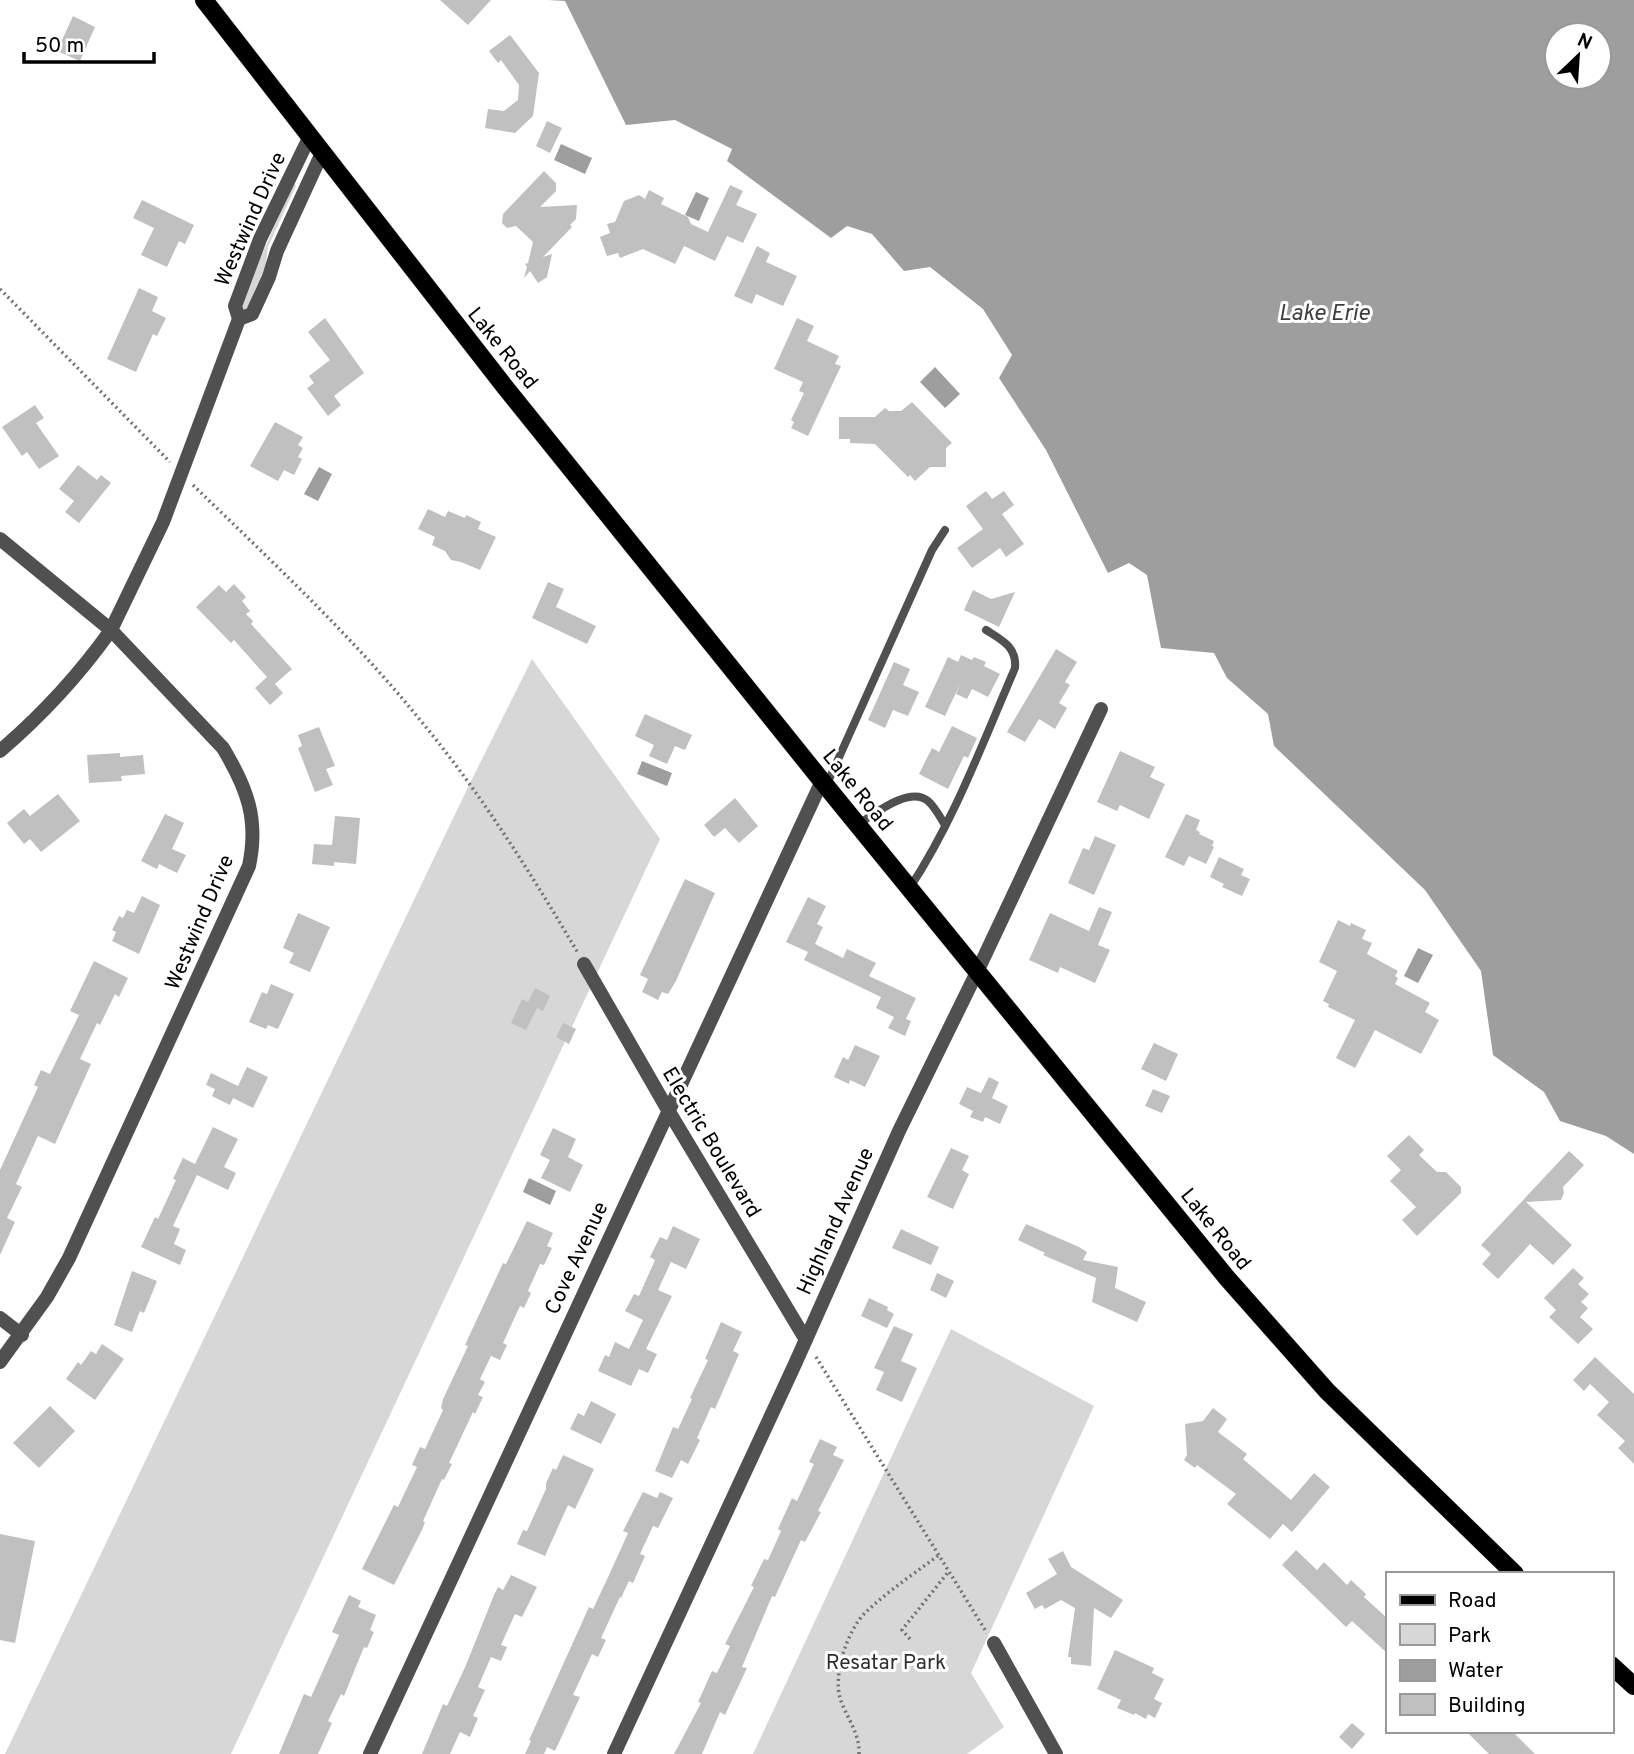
<svg xmlns="http://www.w3.org/2000/svg" width="1634" height="1754" viewBox="0 0 1634 1754" font-family="Overpass,sans-serif">
	<style>
		.green { fill: #d7d7d7 }
		.water { fill: #9e9e9e; fill-rule: evenodd }
		.building { fill: #c0c0c0 }
		.lines { fill: none; stroke-linecap: round; stroke-linejoin: round }
		.primary-casing { stroke: #dbdbdb; stroke-width: 19 }
		.path { stroke: #727272; stroke-width: 3.5; stroke-dasharray: 2 3.5; stroke-linecap: butt }
		.lane { stroke: #505050; stroke-width: 8 }
		.street { stroke: #505050; stroke-width: 14 }
		.primary { stroke: #000; stroke-width: 18 }
		.labels { text-anchor: middle; stroke-width: 6; stroke-linejoin: round; paint-order: stroke }
		.street-label { font-size: 21px; fill: #000; stroke: #fff }
		.park-label { font-size: 21px; fill: #2e2e2e; stroke: #fff }
		.water-label { font-size: 23px; font-style: italic; fill: #3f3f3f; stroke: #fff }
	</style>
	<rect width="100%" height="100%" fill="#fff"/>
	<path class="green" d="M294 183 296 186 268 247 265 271 247 312 241 316 243 296Z
		M532 659 660 839 231 1754H5L470 783Z
		M951 1329 1094 1406 971 1673 1004 1727 967 1754H753Z"/>
	<path class="water" d="M548 0H1634V1154L1606 1136 1560 1121 1544 1092 1493 1055 1481 971 1425 890 1274 746 1268 714 1227 678 1214 653 1161 648 1147 575 1129 563 1108 573 1046 450 999 378 1012 355 983 309 930 267 904 271 872 234 847 226 831 238 727 161 732 149 675 120 626 125 565 1ZM1557 35H1599V77H1557Z
		M561 144 592 158 585 174 554 160Z
		M696 192 709 198 699 221 685 215Z
		M935 367 960 394 945 408 920 382Z
		M319 467 332 474 318 501 304 494Z
		M642 761 672 773 667 786 637 774Z
		M1418 948 1433 955 1418 983 1404 976Z
		M529 1178 556 1191 550 1205 523 1192Z"/>
	<path class="building" d="M440 0H491L468 25Z
		M73 16 95 27 80 61 57 51Z
		M510 35 539 73 533 116 515 133 485 128 488 109 504 111 518 100 519 85 501 60 498 63 489 51Z
		M547 121 562 128 550 153 536 146Z
		M544 171 556 183V191L540 207 577 205 576 219 570 225 572 227 543 257 552 254 547 277 538 283 530 271 524 278 527 267 525 264 528 263 533 242 516 226 507 228 502 223 503 214Z
		M730 185 743 191 736 205 757 214 743 243 727 236 715 261 684 246 675 264 643 249 620 258 618 253 607 256 600 237 610 233 607 224 615 222 624 201 639 195 645 199 649 190 664 198 661 204 688 217 691 224 708 232Z
		M142 200 194 225 185 244 179 241 167 267 141 255 154 228 133 218Z
		M757 246 770 253 766 262 797 276 783 306 756 294 752 304 734 296Z
		M139 288 158 297 152 311 166 318 157 336 153 334 136 372 107 359Z
		M325 318 364 373 334 396 341 405 328 416 307 388 314 383 309 376 330 360 308 332Z
		M797 318 814 326 807 341 839 356 835 364 841 366 808 436 791 428 794 422 791 420 804 393 799 391 803 382 774 369Z
		M912 402 952 443 946 448V467H930L915 481 910 475 908 477 875 444 850 443V439H839V417H875L885 408 889 411H901Z
		M35 405 44 418 36 423 59 456 39 469 27 452 22 456 2 427Z
		M275 422 303 437 298 445 303 448 298 457 302 459 294 475 284 470 278 481 250 466Z
		M78 465 97 480 101 475 111 483 79 523 65 512 74 501 59 489Z
		M986 491 992 499 1004 491 1014 505 1002 514 1024 544 1006 557 1000 548 972 568 957 548 983 529 966 506Z
		M428 509 445 517 448 511 465 518 466 515 481 522 478 529 496 537 480 570 461 562 451 560 445 551 432 545 435 537 418 529Z
		M548 582 564 589 556 607 596 626 587 644 532 618Z
		M234 584 246 597 242 601 250 611 246 614 253 621 251 624 292 669 275 684 283 693 270 705 255 688 267 677 234 640 231 643 196 607 219 585 226 592Z
		M973 590 991 599 1015 592 999 627 964 610Z
		M1056 649 1077 662 1065 682 1070 685 1059 703 1067 708 1055 729 1039 719 1025 742 1007 732Z
		M961 655 972 660 974 657 986 662 984 666 1000 674 988 697 972 689 967 699 956 694 960 684 945 716 925 707 948 657 958 662Z
		M894 662 910 669 903 685 919 692 908 716 893 710 885 728 868 720Z
		M645 714 692 735 685 750 675 746 667 764 649 756 654 745 635 736Z
		M952 726 977 738 968 758 964 756 948 789 919 774 932 748 939 752Z
		M319 727 335 766 326 769 333 785 315 792 298 748 302 746 298 735Z
		M1120 751 1155 767 1150 777 1165 784 1149 819 1120 805 1117 811 1097 802Z
		M120 753V757L143 755 145 774 121 776 122 781 89 783 87 755Z
		M58 794 80 821 41 852 30 839 24 844 7 823 24 809 30 816Z
		M735 798 758 826 739 843 725 828 714 837 704 825Z
		M165 814 184 823 172 849 186 855 177 873 159 864 157 869 141 861Z
		M1186 814 1200 820 1196 830 1200 832 1199 834 1214 841 1212 846 1214 847 1206 864 1189 856 1184 866 1165 857Z
		M335 816 360 818 356 864 334 862V866L312 864 314 844 332 845Z
		M1095 836 1116 845 1094 895 1068 883 1083 848 1089 850Z
		M1219 857 1244 869 1241 875 1250 879 1242 896 1222 887 1224 884 1210 877Z
		M685 879 715 893 676 981 668 994 662 992 658 1000 642 992 648 979 640 975Z
		M142 896 160 905 139 954 112 941 116 932 112 930 119 916 123 918 127 910 134 913Z
		M808 897 826 906 817 924 823 927 815 944 843 958 847 949 876 963 869 976 916 998 906 1019 911 1021 905 1036 888 1028 894 1017 876 1008 881 997 804 960 808 952 786 942Z
		M1099 907 1112 912 1098 945 1110 950 1095 983 1060 967 1058 973 1029 960 1050 913 1089 931Z
		M298 913 330 927 310 972 289 963 294 953 283 948Z
		M1338 920 1350 926 1351 923 1366 930 1362 939 1372 943 1367 954 1398 971 1395 976 1398 978 1395 984 1430 1003 1425 1012 1439 1020 1421 1054 1375 1030 1355 1068 1336 1058 1355 1020 1328 1007 1329 1004 1323 1001 1337 971 1319 962Z
		M94 961 128 978 119 997 115 994 100 1025 97 1023 80 1059 91 1064 55 1144 38 1136 16 1184 22 1187 7 1218 15 1222 0 1255V1170L38 1087 34 1085 41 1070 50 1074 79 1015 70 1011Z
		M271 984 294 994 278 1029 268 1025 266 1029 249 1022 262 992 267 994Z
		M535 988 550 996 543 1011 537 1008 526 1030 511 1023 522 999 528 1002Z
		M563 1023 576 1029 569 1044 556 1037Z
		M1154 1043 1178 1054 1166 1081 1141 1069Z
		M855 1045 880 1056 865 1087 850 1080 849 1084 834 1077 843 1057 848 1060Z
		M247 1067 268 1077 253 1108 233 1098 230 1105 212 1096 215 1089 206 1085 211 1073 238 1086Z
		M989 1077 999 1082 992 1098 1008 1106 1000 1124 985 1117 983 1122 970 1117 973 1111 959 1104 967 1087 981 1093Z
		M1153 1089 1170 1096 1162 1113 1145 1106Z
		M213 1127 238 1139 224 1167 236 1173 228 1190 197 1175 173 1226 180 1229 174 1244 186 1250 180 1265 141 1247 155 1217 158 1219 176 1180 173 1179 183 1158 195 1164Z
		M553 1128 576 1139 568 1157 583 1165 570 1192 541 1178 550 1160 540 1155Z
		M1409 1135 1424 1150 1419 1155 1437 1172H1446L1461 1187V1193L1417 1236 1402 1220 1416 1207 1390 1181 1401 1170 1387 1156Z
		M951 1148 969 1156 962 1170 969 1174 953 1209 927 1197Z
		M1569 1151 1584 1165 1563 1187 1564 1193 1561 1200 1526 1202 1572 1245 1553 1265 1530 1244 1498 1279 1482 1264 1491 1254 1481 1245Z
		M527 1221 553 1233 547 1246 552 1248 544 1265 540 1264 528 1291 531 1293 524 1308 520 1306 503 1343 507 1345 500 1360 491 1356 480 1379 485 1382 478 1395 483 1397 475 1414 473 1412 449 1463 452 1464 444 1480 442 1479 423 1521 425 1522 422 1530 394 1585 362 1569 394 1505 398 1507 417 1467 412 1465 420 1447 425 1449 443 1410 441 1408 443 1399 468 1346 465 1345 503 1263 506 1264Z
		M1026 1224 1079 1247 1087 1252 1083 1260 1118 1267 1115 1288 1146 1302 1137 1322 1092 1302 1096 1278 1043 1255 1045 1253 1018 1240Z
		M673 1226 700 1239 686 1269 671 1262 658 1290 672 1296 646 1349 657 1354 648 1373 639 1369 631 1386 598 1371 605 1355 609 1357 615 1342 629 1349 643 1320 625 1311 634 1294 639 1296 655 1260 650 1257 660 1237 667 1240Z
		M901 1229 939 1247 931 1265 892 1248Z
		M1573 1268 1584 1278 1578 1284 1589 1294 1581 1302 1588 1308 1580 1317 1593 1329 1578 1344 1549 1317 1556 1310 1544 1298Z
		M132 1271 157 1281 144 1313 140 1311 132 1332 114 1325Z
		M937 1273 954 1281 946 1298 930 1290Z
		M869 1298 888 1307 887 1310 894 1314 887 1328 861 1316Z
		M721 1322 742 1332 733 1351 739 1354 715 1409 711 1407 697 1438 700 1440 688 1464 681 1460 672 1478 655 1471 673 1427 678 1429 692 1399 690 1398 708 1360 705 1359Z
		M894 1326 913 1334 901 1361 917 1368 902 1402 876 1390 884 1372 874 1368Z
		M102 1344 124 1359 95 1400 66 1379 78 1362 81 1365 91 1351 96 1354Z
		M1595 1357 1634 1394V1464L1618 1448 1625 1441 1597 1415 1609 1402 1590 1384 1584 1391 1573 1380Z
		M591 1401 616 1414 601 1444 570 1429 578 1413 584 1416Z
		M50 1406 75 1431 39 1468 13 1443Z
		M1213 1408 1227 1419 1218 1432 1247 1454 1243 1459 1291 1500 1314 1473 1330 1487 1292 1532 1283 1524 1270 1539 1227 1504 1236 1494 1197 1465 1195 1468 1184 1460 1187 1455 1185 1424 1203 1421Z
		M820 1439 837 1447 833 1455 844 1460 818 1511 821 1512 805 1542 801 1540 775 1597 772 1596 742 1667 747 1668 725 1715 720 1712 702 1754H674L701 1703 698 1702 712 1671 717 1673 730 1646 725 1644 754 1587 751 1586 764 1559 768 1560 781 1531 778 1529 792 1498 797 1501 814 1464 809 1462Z
		M563 1455 594 1469 575 1509 568 1505 545 1556 517 1544 523 1530 527 1531 546 1489V1483L553 1468 556 1470Z
		M643 1492 657 1498 660 1492 673 1498 658 1528 653 1526 640 1554 645 1556 633 1583 629 1581 621 1598 620 1597 601 1638 606 1640 598 1657 592 1654 573 1695 580 1697 555 1751 547 1747 544 1754H525L531 1741 529 1740 589 1607 593 1609 610 1573 628 1533 623 1531Z
		M0 1534 35 1541 15 1643 0 1640Z
		M1296 1550 1317 1570 1324 1562 1347 1585 1351 1580 1366 1594 1364 1597 1387 1618V1653L1352 1621 1346 1627 1282 1565Z
		M1063 1551 1071 1567 1123 1600 1111 1618 1094 1608 1091 1666 1071 1664V1657H1068L1075 1608 1061 1600 1045 1609 1042 1605 1035 1609 1026 1593 1057 1574 1048 1559Z
		M511 1575 537 1587 522 1617 515 1614 501 1645 507 1647 501 1661 491 1657 478 1687 485 1690 473 1716 478 1718 470 1737 460 1732 450 1754H422L443 1704 447 1706 466 1665 494 1595 498 1587 503 1590Z
		M349 1595 361 1601 358 1607 376 1615 370 1630 374 1632 370 1641 367 1648 364 1647 344 1696 341 1694 328 1721 332 1723 318 1754H279L304 1694 311 1697 339 1635 332 1632Z
		M1115 1650 1154 1668 1152 1673 1164 1679 1154 1699 1162 1703 1155 1718 1148 1714 1146 1719 1135 1713 1134 1715 1117 1708 1121 1700 1097 1689Z
		M1352 1723 1365 1734 1352 1749 1339 1737Z
		M1466 1731H1512L1535 1754H1489Z"/>
	<g class="lines">
		<g class="primary-casing">
			<path id="primary" d="M204 0 505 387 826 786 1227 1278 1327 1391 1515 1574
				M1611 1665 1634 1686"/>
		</g>
		<path class="path" d="M0 289 170 462
			M193 485C269 559 349 633 416 715 478 789 529 870 578 953
			M816 1357 987 1633
			M910 1639 902 1630 949 1571
			M859 1754C860 1733 846 1717 840 1698 833 1673 848 1629 866 1612 888 1591 915 1573 939 1555"/>
		<path class="lane" d="M827 784 932 550 945 530
			M857 825C873 815 910 785 928 801 935 807 940 817 945 825
			M909 889C954 821 983 742 1015 668 1017 647 1002 640 986 630"/>
		<path class="street" d="M239 319 252 314 269 277 277 251 322 153
			M0 539 111 630C79 675 42 715 0 751
			M584 964 668 1110 806 1340
			M0 1318 22 1335
			M0 1362 47 1297 69 1258 249 866C259 819 247 788 223 748L111 630 163 522 239 319 235 306 260 239 310 136
			M994 1643 1056 1754
			M370 1754 822 781
			M614 1754 795 1364 899 1131 977 972 1101 709"/>
		<use href="#primary" class="primary"/>
	</g>
	<g class="labels">
		<g class="street-label">
			<text transform="translate(250 219) rotate(-66)" y="7">Westwind Drive</text>
			<text transform="translate(503 348) rotate(51)" y="7">Lake Road</text>
			<text transform="translate(858 790) rotate(51)" y="7">Lake Road</text>
			<text transform="translate(199 922) rotate(-67)" y="7">Westwind Drive</text>
			<text transform="translate(712 1142) rotate(59)" y="7">Electric Boulevard</text>
			<text transform="translate(835 1221) rotate(-66)" y="7">Highland Avenue</text>
			<text transform="translate(1216 1229) rotate(51)" y="7">Lake Road</text>
			<text transform="translate(576 1258) rotate(-65)" y="7">Cove Avenue</text>
		</g>
		<g class="park-label">
			<text x="886" y="1669">Resatar Park</text>
		</g>
		<g class="water-label">
			<text x="1324" y="320">Lake Erie</text>
		</g>
	</g>
	<rect x="1386" y="1572" width="228" height="161" fill="#ffffff" stroke="#999999" stroke-width="2"/>
	<rect x="1400" y="1595" width="35" height="10" fill="#000000" stroke="#999999" stroke-width="2"/>
	<text x="1448" y="1607" font-size="21" fill="#000000">Road</text>
	<rect x="1400" y="1624" width="35" height="21" fill="#d7d7d7" stroke="#999999" stroke-width="2"/>
	<text x="1448" y="1642" font-size="21" fill="#000000">Park</text>
	<rect x="1400" y="1660" width="35" height="21" fill="#9e9e9e" stroke="#999999" stroke-width="2"/>
	<text x="1448" y="1677" font-size="21" fill="#000000">Water</text>
	<rect x="1400" y="1694" width="35" height="21" fill="#c0c0c0" stroke="#999999" stroke-width="2"/>
	<text x="1448" y="1712" font-size="21" fill="#000000">Building</text>
	<g transform="translate(1578 56) rotate(25)"><circle r="33" fill="#ffffff" stroke="#999999" stroke-width="2"/>
	<path d="M0-5L12 26L0 18L-12 26Z" fill="#000000"/>
	<text y="-10" font-size="19" font-weight="bold" text-anchor="middle" fill="#000000">N</text>
	</g>
	<path d="M24 52v10h130v-10" fill="none" stroke="#000000" stroke-width="3.5"/>
	<text x="35" y="52" font-size="21" fill="#000000" stroke="#ffffff" stroke-width="5" paint-order="stroke">50 m</text>
</svg>
